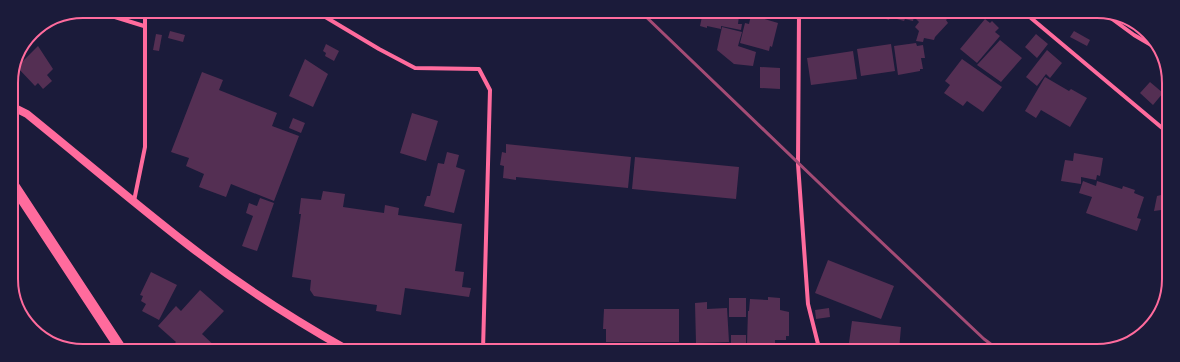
<svg xmlns="http://www.w3.org/2000/svg" width="1180" height="362" viewBox="0 0 1180 362" font-family="Spectral,serif">
	<style>
		.building { fill: #542f53 }
		.lines { fill: none; stroke-linecap: round; stroke-linejoin: round }
		.minor { stroke: #ff6b9d; stroke-width: 4 }
		.secondary { stroke: #ff6b9d; stroke-width: 8 }
		.trunk { stroke: #ff6b9d; stroke-width: 11 }
		.rail { stroke: #a44b75; stroke-width: 3 }
		.rim { fill: none; stroke: #ff6b9d; stroke-width: 2 }
	</style>
	<rect width="100%" height="100%" fill="#1b1b3a"/>
	<path class="building" d="M328 12H343L340 17Z
		M703 12 745 13H746L745 17 739 16 738 24H742L741 30 721 26V29L707 26V28L700 26Z
		M878 13H915L913 21 905 19 904 21 890 17 889 20 877 16Z
		M921 13H953L946 20 948 23 935 37 934 40 924 38 923 42 916 41 919 31 915 27 919 22 915 18Z
		M751 15 778 23 772 47 770 46 769 51 740 43 745 23 749 24Z
		M985 19 990 23 992 21 999 28 995 32 1000 36 977 63 960 49Z
		M722 27 742 32 738 46 756 52 753 66 734 64 717 50Z
		M170 31 185 35 183 42 168 38Z
		M1074 31 1090 40 1087 46 1070 37Z
		M156 34 162 35 159 51 153 50Z
		M1036 34 1048 44 1037 58 1025 47Z
		M1000 40 1022 58 1001 82 977 65Z
		M916 43 917 46 923 45 925 58H921L923 69H920V71L898 75 894 46Z
		M326 44 339 51 334 61 325 56 326 53 323 51Z
		M891 44 895 71 861 76 857 49Z
		M38 46 53 69 47 75 52 81 43 89 38 83 35 86 17 67Z
		M1047 50 1062 63 1050 78 1046 74 1037 86 1026 77Z
		M853 51 857 79 811 85 807 58Z
		M305 59 328 74 313 107 289 96Z
		M962 59 1002 87 983 112 967 101 963 106 944 93 950 85 945 81Z
		M760 67 780 68V89L760 88Z
		M202 72 223 80 219 90 277 113 272 126 299 136 274 201 231 184 226 197 199 187 204 174 186 166 189 158 171 152Z
		M1045 77 1069 91 1071 89 1087 98 1070 127 1041 110 1036 118 1025 111Z
		M1150 82 1163 93 1153 105 1140 93Z
		M412 113 438 121 426 161 400 153Z
		M293 118 305 123 301 133 289 128Z
		M506 144 631 157 628 188 516 177V180L503 178 504 166 500 165 502 152 506 153Z
		M447 152 459 155 456 167 465 170 454 213 424 206 427 196H430L438 163 444 164Z
		M1074 153 1103 158 1100 176 1097 175 1096 180 1081 177V184L1061 181 1065 160 1073 161Z
		M635 157 739 167 736 199 632 189Z
		M1167 169V177L1163 174Z
		M1083 181 1096 186 1097 181 1122 189 1123 186 1135 190 1134 193 1144 197 1137 218 1141 219 1137 231 1086 213 1092 197 1079 193Z
		M323 191 345 194 343 207 384 213 385 205 399 208 398 215 462 224 455 271 464 272 462 287 471 288 469 297 405 288 401 315 376 311 377 305 314 296 310 290 311 280 292 277 301 214H299L301 198 321 200Z
		M1165 194 1167 196V216L1161 210 1154 211 1157 196Z
		M260 198 274 203 257 251 242 246 253 216 246 213 249 203 257 206Z
		M828 260 894 286 881 319 815 293Z
		M151 272 177 285 159 320 142 311 146 304 141 301 143 296 140 295Z
		M200 290 224 311 202 334 218 349H175L172 346 176 342 158 326 176 306 181 311Z
		M768 297 780 298V310L789 312V336H786V340H775V345L747 344 748 311H749L750 299 768 300Z
		M729 298H746V317H729Z
		M707 302V309L727 308 729 342 696 343 695 303Z
		M829 308 830 317 816 319 815 310Z
		M604 309H679V342H606V329H603Z
		M852 321 901 327 899 350H848Z
		M731 335H746V350H726V346H731Z
		M275 345 286 349H274Z"/>
	<g class="lines">
		<path class="minor" d="M317 12 379 49 415 68 479 69 490 90 483 350
			M799 13 798 164 808 304 818 344 823 350
			M1025 13 1167 132
			M1104 13 1134 35 1158 49
			M27 43 58 18 102 13 144 26
			M134 201 145 147V11"/>
		<path class="secondary" d="M11 109H17L27 114C80 157 133 202 187 244 237 283 291 318 346 349"/>
		<path class="trunk" d="M12 183 121 349"/>
		<path class="rail" d="M641 12 841 204 984 339 1000 351"/>
	</g>
	<path d="M0 0H1180V362H0ZM83 18H1097A65 65 0 0 1 1162 83V279A65 65 0 0 1 1097 344H83A65 65 0 0 1 18 279V83A65 65 0 0 1 83 18Z" fill="#1b1b3a" fill-rule="evenodd"/>
	<path class="rim" d="M83 18H1097A65 65 0 0 1 1162 83V279A65 65 0 0 1 1097 344H83A65 65 0 0 1 18 279V83A65 65 0 0 1 83 18Z"/>
</svg>
